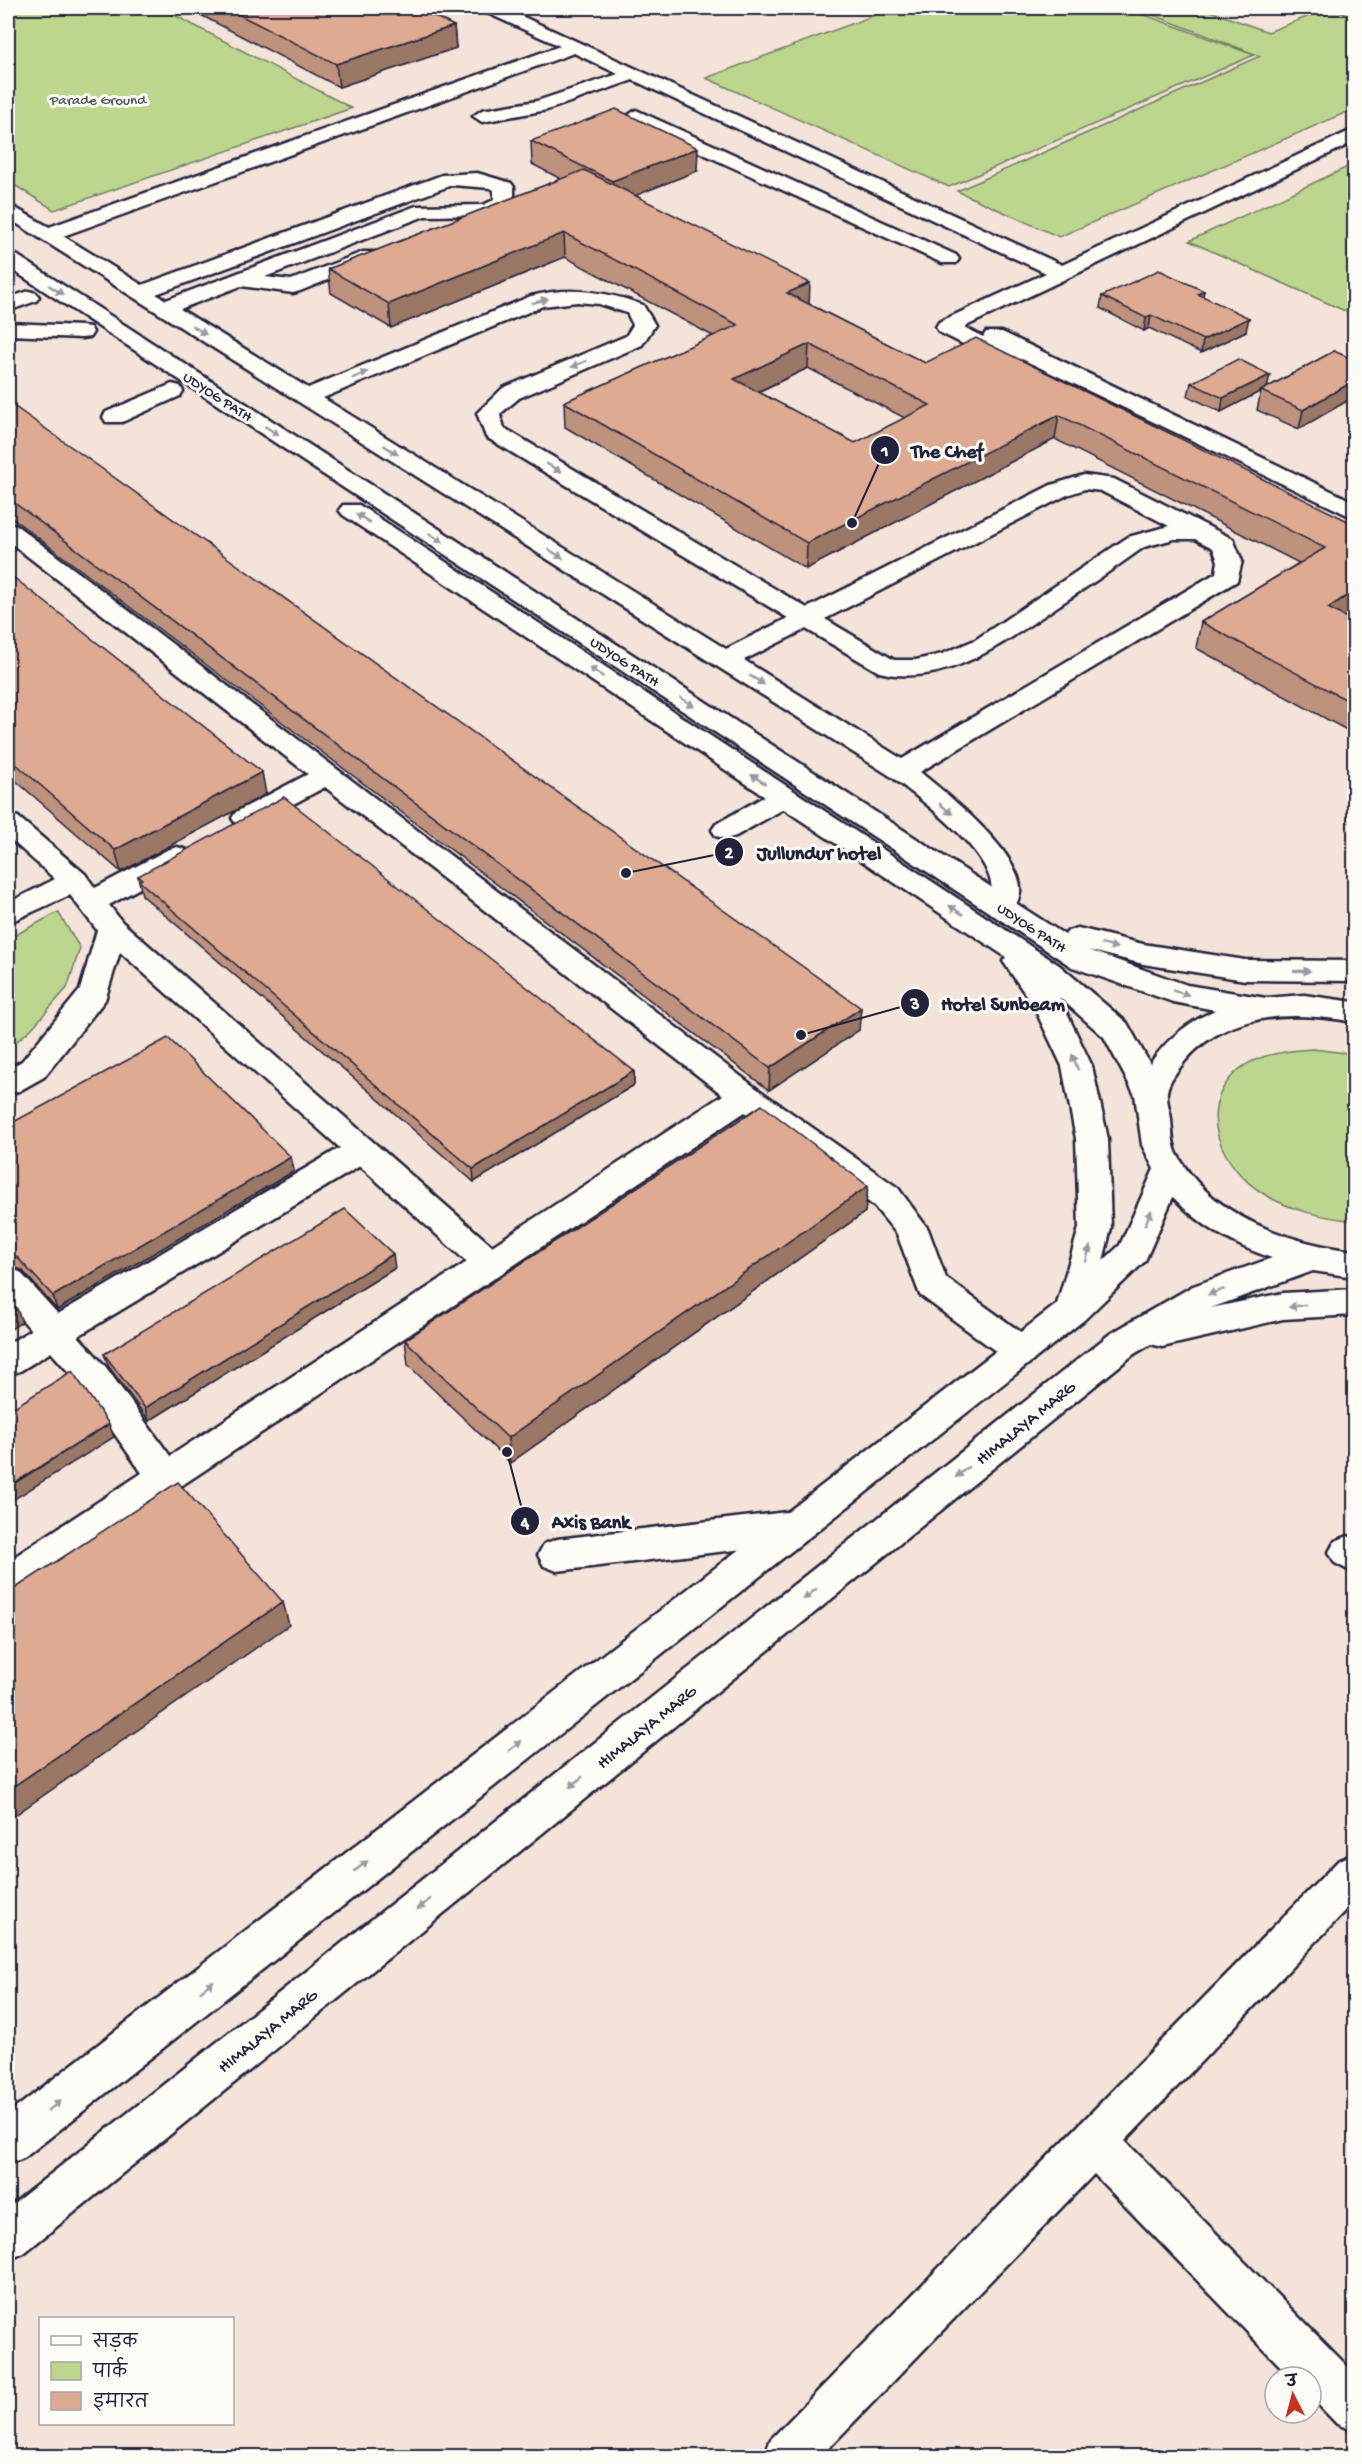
<svg xmlns="http://www.w3.org/2000/svg" width="1362" height="2464" viewBox="0 0 1362 2464" font-family="'Gochi Hand','Playpen Sans Deva',sans-serif">
	<style>
		.green { fill: #bdd68d; stroke: #707c64; stroke-width: 1.5 }
		.lines { fill: none; stroke-linecap: round; stroke-linejoin: round }
		.minor-casing { stroke: #22223b; stroke-width: 5 }
		.major-casing { stroke: #22223b; stroke-width: 5 }
		.minor { fill: #fdfcf7; fill-rule: evenodd }
		.major { fill: #fdfcf7; fill-rule: evenodd }
		.wall { fill: #bf927e; stroke: #22223b; stroke-width: 1.5; fill-rule: evenodd }
		.shaded-wall { fill: #9b7766; stroke: #22223b; stroke-width: 1.5 }
		.building { fill: #deaa92; stroke: #22223b; stroke-width: 1.5; fill-rule: evenodd }
		.oneway { fill: #9a9aa2 }
		.labels { text-anchor: middle; stroke-width: 6; stroke-linejoin: round; paint-order: stroke }
		.far-park-label { font-size: 15px; fill: #505854; stroke: #fdfcf7 }
		.far-street-label { font-size: 15px; fill: #22223b; stroke: #fdfcf7 }
		.street-label { font-size: 18px; fill: #22223b; stroke: #fdfcf7 }
		.leader { fill: none; stroke: #22223b; stroke-width: 2 }
		.callout-dot { fill: #22223b; stroke: #fdfcf7; stroke-width: 2 }
		.mark-label { font-size: 18px; text-anchor: middle; font-weight: bold; fill: #fff }
		.callout-label { font-size: 20px; text-anchor: middle; font-weight: bold; fill: #22223b; stroke: #fdfcf7; stroke-width: 6; stroke-linejoin: round; paint-order: stroke }
	</style>
	<rect width="100%" height="100%" fill="#f4e3d9"/>
	<filter id="ink" filterUnits="userSpaceOnUse"><feTurbulence type="fractalNoise" baseFrequency=".0167" numOctaves="2"/><feDisplacementMap in="SourceGraphic" scale="12" xChannelSelector="R" yChannelSelector="G"/><feConvolveMatrix kernelMatrix="1 2 1 2 8 2 1 2 1" color-interpolation-filters="sRGB"/></filter>
	<g filter="url(#ink)">
		<path class="green" d="M8 8H161L352 108 54 210 8 181Z
			M894 8H1126L1254 55 949 187 706 78Z
			M1135 8H1213L1210 11 1268 32 1330 8 1354 17V109L1059 237 957 191 1260 56Z
			M1354 164V315L1189 241Z
			M58 912 80 948 67 988 32 1028 8 1049V939Z
			M1313 1049 1354 1054V1221C1323 1217 1291 1211 1264 1194 1222 1168 1194 1111 1236 1072 1255 1055 1289 1050 1313 1049Z"/>
		<g class="lines">
			<g class="minor-casing">
				<path id="minor" d="M483 8H504L1062 265 1354 129V142L964 327 983 337 986 332H1002L1354 502V518L1022 359 1019 364H1003L939 332 936 327 939 322 1046 273 633 80 547 110 482 122 473 116 482 110 537 101 618 74 574 53 63 236 142 285 442 175 477 173 511 183 514 187V203L511 207 493 215 425 216 265 277 291 280 363 252H377L380 256 377 260 300 291 293 293 241 286 180 309 308 388 531 296C570 286 606 291 643 305L655 325 642 345 519 398 500 414 504 428 807 608 1051 485 1084 475 1114 479 1233 539 1242 561 1237 581 920 772C947 794 1024 855 1020 892 1019 900 1015 907 1011 914L1001 916 991 914 987 907C988 902 992 895 992 889 990 849 922 801 892 777L8 218V204L49 227 560 46 485 12ZM452 185 490 188 494 190V200L483 205 416 206 166 300 156 294ZM577 302 599 304 627 313 633 325 626 336 503 388 477 413 486 437 788 618 726 649 323 398 543 306ZM1085 489 1101 491 1169 526 1128 537 975 640 942 654 916 660H894L825 619 1067 495ZM1174 539H1195L1213 548 1218 561 1216 573 902 759 744 660 806 629 879 672C945 689 1006 641 1058 606 1087 587 1116 567 1144 547Z
					M636 110 956 255 959 259 956 263H942L629 120 627 116Z
					M29 291 36 293 39 297 36 301 8 311V298Z
					M172 384 180 386 183 391 180 396 122 422H106L103 417 106 412Z
					M8 523 16 525 756 1088 898 1188 928 1229 946 1278 1033 1341 1038 1351 1033 1361 1021 1365 1009 1361 920 1295 897 1234 874 1206 745 1112 21 1592 8 1597V1561L142 1473 81 1386 51 1352 20 1371 8 1375V1344L31 1330 8 1303V1268L20 1272 58 1314 340 1148 120 952 105 1000 44 1077 19 1091 8 1094V1069L22 1061 80 990 97 930 70 895 8 923V903L55 879 8 837V814L18 817 85 874 95 888 167 850 177 847 187 850 191 856 187 862 109 905 122 922 492 1246 723 1095 325 787 256 824 246 827 236 824 232 818 236 812 308 774 8 541ZM360 1166 467 1262 170 1456 105 1366 78 1336Z
					M784 788 794 791 798 797 794 803 736 836 726 839 716 836 712 830 716 824 774 791Z
					M795 1511 808 1516 813 1527 808 1538 795 1543 557 1571 544 1566 538 1555 544 1544 557 1539Z
					M1348 1536 1354 1539V1573L1335 1563 1329 1552 1335 1541Z
					M1354 1854V1902L1125 2141 1354 2373V2431L1337 2424 1311 2397V2377H1291L1094 2174 821 2456H764L771 2439 1339 1860Z"/>
			</g>
			<g class="major-casing">
				<path id="major" d="M8 252 15 254 1065 935 1068 931 1078 928 1143 944 1245 960 1354 961V981L1245 980 1143 964 1088 950 1187 985 1266 998 1304 995 1354 1002V1022C1295 1011 1227 1011 1185 1061 1178 1070 1169 1080 1167 1092 1166 1101 1170 1110 1171 1119 1172 1131 1172 1143 1177 1154 1211 1217 1289 1243 1354 1251V1277L1313 1271 1211 1308 1283 1293 1354 1289V1315L1283 1319 1162 1347 1151 1344 1134 1354 24 2253 8 2260V2208L1110 1334 1193 1286 1272 1258C1236 1246 1200 1226 1173 1197L1145 1261 1084 1320 24 2158 8 2164V2114L1057 1304 1079 1228 1076 1139 1062 1066 1034 1007 1003 961 1006 957 343 515 339 510 343 505H359L1059 965 1127 1023 1150 1064C1167 1038 1188 1023 1215 1010L1173 1002 1072 967 8 267ZM1059 997 1104 1037 1135 1095 1142 1145 1154 1169 1120 1245 1103 1261 1111 1228 1108 1139 1092 1066Z
					M8 323 82 326 90 327 93 332 90 337 82 338 8 335Z"/>
			</g>
			<use href="#minor" class="minor"/>
			<use href="#major" class="major"/>
		</g>
		<path class="wall" d="M193 8H417L454 26 456 48 339 87 193 11Z
			M531 141 697 171 635 195 809 304 925 363 1354 524V613L1346 618 1354 622V734L1196 648 1201 622 1299 563 1055 439 806 569 565 427 564 402 713 336 565 257 391 328 331 293 328 269 561 179 532 164ZM808 368 905 418 855 443 758 392Z
			M1204 291 1203 297 1246 331 1201 353 1149 328 1144 331 1100 308 1102 296Z
			M1334 351 1299 429 1257 410 1261 391 1221 412 1188 396 1191 383 1268 387Z
			M8 402 859 1030 769 1090 8 515Z
			M8 573 266 794 121 872 8 774Z
			M138 876 634 1071V1085L474 1182 142 895Z
			M8 1125 291 1157 294 1171 57 1310 22 1270 8 1266Z
			M868 1186 865 1212 510 1463 408 1365 405 1340Z
			M395 1268 149 1421 109 1367 104 1354Z"/>
		<path class="shaded-wall" d="M454 26 456 48 339 87 336 64Z
			M698 148 697 171 612 205V181Z
			M564 233 565 257 391 328 389 304Z
			M810 283 809 307 787 293Z
			M1151 315 1149 328 1144 331 1146 318Z
			M1249 318 1246 331 1201 353 1203 340Z
			M809 344 808 368 733 403 734 379Z
			M1270 375 1267 388 1221 412 1223 398Z
			M1354 381V397L1299 429 1303 410Z
			M1059 415 1055 439 806 569 807 543Z
			M1354 591V613L1321 634 1328 608Z
			M262 772 266 794 121 872 115 850Z
			M861 1008 859 1030 769 1090 770 1068Z
			M634 1071V1085L474 1182 473 1169Z
			M291 1157 294 1171 57 1310 53 1296Z
			M868 1186 865 1212 510 1463 508 1438Z
			M393 1254 395 1268 149 1421 145 1408Z
			M17 1309 22 1322 8 1331V1314Z
			M109 1424 114 1437 8 1503V1487Z
			M283 1602 289 1625 8 1820V1790Z"/>
		<path class="building" d="M226 8H417L454 26 336 64Z
			M616 109 698 148 612 181 531 141Z
			M584 170 810 283 787 293 925 363 976 338 1354 524V591L1328 608 1354 622V704L1201 622 1325 548 1059 415 807 543 564 402 738 325 564 233 389 304 328 269ZM809 344 930 405 855 443 734 379Z
			M1159 270 1204 291 1198 294 1249 318 1203 340 1151 315 1146 318 1102 296Z
			M1334 351 1354 360V381L1303 410 1261 391Z
			M1238 359 1270 375 1223 398 1191 383Z
			M8 402 861 1008 770 1068 8 498Z
			M8 573 262 772 115 850 8 757Z
			M284 797 634 1071 473 1169 139 881 142 879 138 876Z
			M168 1038 291 1157 53 1296 17 1257 8 1254V1125Z
			M762 1105 868 1186 508 1438 405 1340Z
			M345 1209 393 1254 145 1408 104 1354Z
			M8 1298 17 1309 8 1314Z
			M72 1371 109 1424 8 1487V1411Z
			M178 1482 283 1602 8 1790V1593Z"/>
		<defs><path id="oneway-solid" d="M-6-.8H1V-3.2L6.5 0L1 3.2V.8H-6Z" transform="scale(1.5)"/></defs>
		<g class="oneway">
			<use href="#oneway-solid" transform="translate(56 290) rotate(33)"/>
			<use href="#oneway-solid" transform="translate(540 301) rotate(-15)"/>
			<use href="#oneway-solid" transform="translate(199 330) rotate(32)"/>
			<use href="#oneway-solid" transform="translate(579 364) rotate(157)"/>
			<use href="#oneway-solid" transform="translate(360 375) rotate(-23)"/>
			<use href="#oneway-solid" transform="translate(272 431) rotate(33)"/>
			<use href="#oneway-solid" transform="translate(391 450) rotate(32)"/>
			<use href="#oneway-solid" transform="translate(554 468) rotate(31)"/>
			<use href="#oneway-solid" transform="translate(363 518) rotate(-147)"/>
			<use href="#oneway-solid" transform="translate(436 538) rotate(33)"/>
			<use href="#oneway-solid" transform="translate(556 554) rotate(32)"/>
			<use href="#oneway-solid" transform="translate(596 672) rotate(-147)"/>
			<use href="#oneway-solid" transform="translate(757 680) rotate(32)"/>
			<use href="#oneway-solid" transform="translate(687 702) rotate(33)"/>
			<use href="#oneway-solid" transform="translate(758 779) rotate(-147)"/>
			<use href="#oneway-solid" transform="translate(946 809) rotate(40)"/>
			<use href="#oneway-solid" transform="translate(956 910) rotate(-147)"/>
			<use href="#oneway-solid" transform="translate(1109 946) rotate(14)"/>
			<use href="#oneway-solid" transform="translate(1302 971)"/>
			<use href="#oneway-solid" transform="translate(1181 993) rotate(16)"/>
			<use href="#oneway-solid" transform="translate(1075 1062) rotate(-111)"/>
			<use href="#oneway-solid" transform="translate(1148 1218) rotate(-66)"/>
			<use href="#oneway-solid" transform="translate(1088 1254) rotate(-75)"/>
			<use href="#oneway-solid" transform="translate(1216 1292) rotate(161)"/>
			<use href="#oneway-solid" transform="translate(1297 1306) rotate(171)"/>
			<use href="#oneway-solid" transform="translate(962 1472) rotate(141)"/>
			<use href="#oneway-solid" transform="translate(810 1594) rotate(141)"/>
			<use href="#oneway-solid" transform="translate(515 1746) rotate(-38)"/>
			<use href="#oneway-solid" transform="translate(576 1782) rotate(141)"/>
			<use href="#oneway-solid" transform="translate(361 1866) rotate(-38)"/>
			<use href="#oneway-solid" transform="translate(424 1904) rotate(141)"/>
			<use href="#oneway-solid" transform="translate(207 1986) rotate(-38)"/>
			<use href="#oneway-solid" transform="translate(54 2106) rotate(-38)"/>
		</g>
	</g>
	<g class="labels">
		<g class="far-park-label">
			<text x="98" y="104">Parade Ground</text>
		</g>
		<g class="far-street-label">
			<text transform="translate(218 396) rotate(33)" y="5">UDYOG PATH</text>
			<text transform="translate(625 661) rotate(33)" y="5">UDYOG PATH</text>
			<text transform="translate(1032 927) rotate(33)" y="5">UDYOG PATH</text>
		</g>
		<g class="street-label">
			<text transform="translate(1025 1422) rotate(-39)" y="6">HIMALAYA MARG</text>
			<text transform="translate(646 1726) rotate(-39)" y="6">HIMALAYA MARG</text>
			<text transform="translate(267 2030) rotate(-39)" y="6">HIMALAYA MARG</text>
		</g>
	</g>
	<path class="leader" d="M852 523L885 450M626 873L729 852M801 1035L915 1003M507 1452L525 1521"/>
	<g class="callout-dot">
		<circle cx="852" cy="523" r="6"/>
		<circle cx="626" cy="873" r="6"/>
		<circle cx="801" cy="1035" r="6"/>
		<circle cx="507" cy="1452" r="6"/>
		<circle cx="885" cy="450" r="15"/>
		<circle cx="729" cy="852" r="15"/>
		<circle cx="915" cy="1003" r="15"/>
		<circle cx="525" cy="1521" r="15"/>
	</g>
	<g class="mark-label">
		<text x="885" y="456">1</text>
		<text x="729" y="858">2</text>
		<text x="915" y="1009">3</text>
		<text x="525" y="1528">4</text>
	</g>
	<g class="callout-label">
		<text x="947" y="457">The Chef</text>
		<text x="819" y="859">Jullundur hotel</text>
		<text x="1003" y="1010">Hotel Sunbeam</text>
		<text x="591" y="1528">Axis Bank</text>
	</g>
	<rect width="1362" height="2464" fill="none" stroke="#fdfcf7" stroke-width="30"/>
	<rect x="15" y="15" width="1332" height="2434" fill="none" stroke="#22223b" stroke-width="2" filter="url(#ink)"/>
	<rect x="39" y="2317" width="195" height="108" fill="#fdfcf7" stroke="#a5a5ac" stroke-width="1.5"/>
	<rect x="51" y="2336" width="30" height="9" fill="#fdfcf7" stroke="#a5a5ac" stroke-width="1.5"/>
	<text x="93" y="2347" font-size="18" fill="#22223b">सड़क</text>
	<rect x="51" y="2362" width="30" height="18" fill="#bdd68d" stroke="#a5a5ac" stroke-width="1.5"/>
	<text x="93" y="2377" font-size="18" fill="#22223b">पार्क</text>
	<rect x="51" y="2392" width="30" height="18" fill="#deaa92" stroke="#a5a5ac" stroke-width="1.5"/>
	<text x="93" y="2407" font-size="18" fill="#22223b">इमारत</text>
	<g transform="translate(1293 2395) rotate(354)"><circle r="28" fill="#fdfcf7" stroke="#a5a5ac" stroke-width="1.5"/>
	<path d="M0-4.5L10 22L0 15L-10 22Z" fill="#c8321e"/>
	<text y="-9" font-size="16" font-weight="bold" text-anchor="middle" fill="#22223b">उ</text>
	</g>
</svg>
